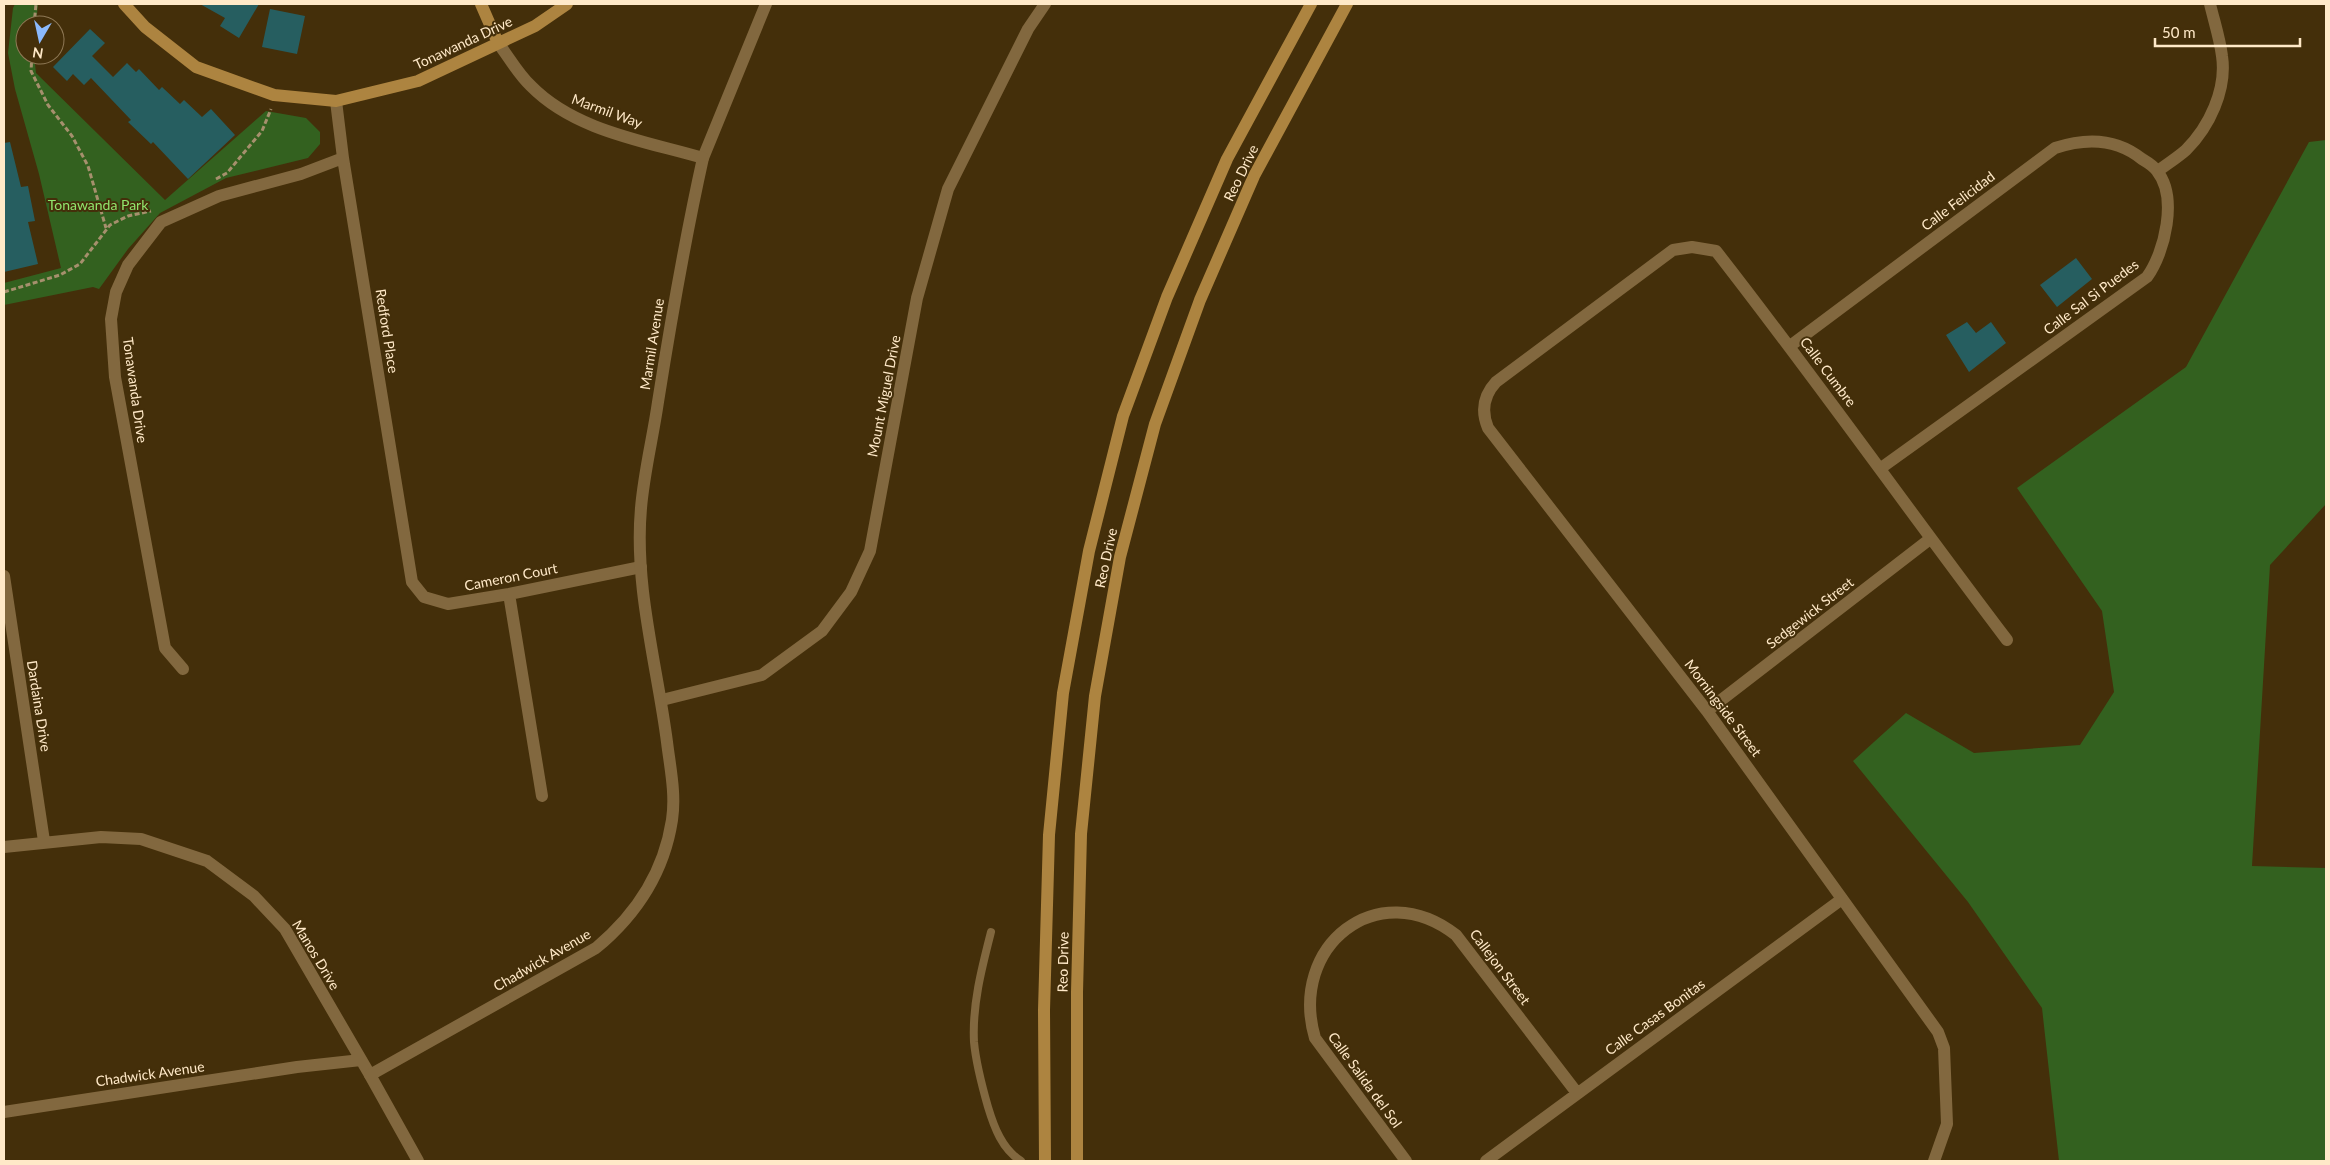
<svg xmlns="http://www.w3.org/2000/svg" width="2330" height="1165" viewBox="0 0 2330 1165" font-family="Lato,sans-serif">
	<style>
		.green { fill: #33611f }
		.building { fill: #265e60 }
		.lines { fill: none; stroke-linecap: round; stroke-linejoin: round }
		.path { stroke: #a6906d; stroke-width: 3; stroke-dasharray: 5 2.5; stroke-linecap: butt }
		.service { stroke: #82683f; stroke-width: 8 }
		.minor { stroke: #82683f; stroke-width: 12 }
		.tertiary { stroke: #82683f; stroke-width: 12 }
		.secondary { stroke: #ad8440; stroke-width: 12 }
		.labels { text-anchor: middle; stroke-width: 4; stroke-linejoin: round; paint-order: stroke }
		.street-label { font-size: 14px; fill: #ffe9c8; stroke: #442f0a }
		.park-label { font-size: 14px; fill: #90e56d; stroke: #442f0a }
	</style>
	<rect width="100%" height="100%" fill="#442f0a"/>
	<path class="green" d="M15 4H38L36 25H25V55H34L36 73 165 200 266 111 306 118 320 132V144L308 158 226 178 160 213 128 249 99 289 93 287 4 305V283L61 268 39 174 15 89 8 53 13 8Z
		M2326 140V504L2270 565 2252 866 2326 868V1161H2059L2042 1008 1968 902 1853 761 1906 713 1974 753 2080 745 2114 692 2102 611 2017 488 2186 367 2309 142Z"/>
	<path class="building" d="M200 4H259L239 38 220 26 225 18Z
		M270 9 305 16 297 54 262 47Z
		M90 29 105 43 92 56 113 77 127 63 136 72 139 69 159 90 162 87 180 104 184 100 202 117 211 109 235 135 188 179 153 142 151 144 128 122 131 120 91 78 84 85 73 74 67 81 53 67Z
		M10 142 21 187 28 186 35 221 28 222 38 264 4 272V143Z
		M2076 258 2092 279 2057 307 2040 285Z
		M1967 322 1976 333 1991 322 2006 343 1969 372 1946 335Z"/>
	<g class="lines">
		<path class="path" d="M34 25 36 4
			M32 55 31 71 48 105 72 136 88 166 106 228
			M216 179 227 173 262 131 271 109
			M4 292 60 275 80 264 110 225 128 216 151 211"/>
		<path class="service" d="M991 932C982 967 972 1005 974 1042 976 1064 982 1086 988 1107 994 1127 1002 1149 1021 1161"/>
		<path class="minor" d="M336 101 343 158 412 582 424 597 448 604 509 594 641 567
			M703 158 766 4
			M2158 171C2167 164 2177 158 2186 150 2209 127 2227 90 2222 56 2220 39 2214 21 2210 4
			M1790 346 2055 148C2085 138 2116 138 2142 159 2147 162 2154 166 2157 171 2178 197 2165 252 2147 277L1881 468
			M4 576 44 841
			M509 594 542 796
			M183 669 165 648 115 377 111 319 116 292 128 265 161 222 219 196 301 174 343 158
			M662 700 762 675 822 631 851 592 870 551 917 298 948 189 1028 29 1045 4
			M1707 711 1930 539
			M4 847 101 837 141 839 207 861 254 896 285 929 370 1075
			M4 1112 297 1067 361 1060
			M1406 1161 1315 1038C1288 946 1378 874 1456 935L1577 1093
			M1486 1161 1842 899
			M1934 1161 1947 1124 1944 1048 1938 1032 1707 711 1488 428C1481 411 1483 396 1496 382L1673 250 1692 247 1716 251C1816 379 1909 511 2007 640"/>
		<path class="tertiary" d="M418 1161 370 1075 596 948C637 914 664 872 672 820 676 794 670 767 667 742 657 665 634 586 641 508 644 472 653 437 658 402 671 320 685 239 703 158 645 141 575 131 531 86 518 74 509 57 498 43"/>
		<path class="secondary" d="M124 4 145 27 196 67 274 95 336 101 418 81 535 26 567 4
			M481 4 498 43
			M1045 1161 1044 1010 1049 835 1063 693 1089 551 1123 416 1167 297 1227 159 1311 4
			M1077 1161V992L1081 834 1095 696 1120 557 1155 424 1200 300 1254 176 1347 4"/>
	</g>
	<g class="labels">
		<g class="street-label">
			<text transform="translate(463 43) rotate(-25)" y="5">Tonawanda Drive</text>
			<text transform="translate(607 111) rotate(20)" y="5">Marmil Way</text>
			<text transform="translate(1241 173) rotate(-64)" y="5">Reo Drive</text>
			<text transform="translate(1958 201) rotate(-37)" y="5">Calle Felicidad</text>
			<text transform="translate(2091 297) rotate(-37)" y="5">Calle Sal Si Puedes</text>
			<text transform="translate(387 331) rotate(81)" y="5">Redford Place</text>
			<text transform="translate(652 344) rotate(-81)" y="5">Marmil Avenue</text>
			<text transform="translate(1828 372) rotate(53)" y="5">Calle Cumbre</text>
			<text transform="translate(135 390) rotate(82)" y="5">Tonawanda Drive</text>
			<text transform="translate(884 396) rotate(-79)" y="5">Mount Miguel Drive</text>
			<text transform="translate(1106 558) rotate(-78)" y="5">Reo Drive</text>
			<text transform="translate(511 577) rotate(-11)" y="5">Cameron Court</text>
			<text transform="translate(1810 613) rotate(-38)" y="5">Sedgewick Street</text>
			<text transform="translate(39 706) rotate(81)" y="5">Dardaina Drive</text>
			<text transform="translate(1723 708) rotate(53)" y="5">Morningside Street</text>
			<text transform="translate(316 955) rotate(59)" y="5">Manos Drive</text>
			<text transform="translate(542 960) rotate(-30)" y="5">Chadwick Avenue</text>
			<text transform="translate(1063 962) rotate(-89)" y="5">Reo Drive</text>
			<text transform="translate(1500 967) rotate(53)" y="5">Callejon Street</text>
			<text transform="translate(1655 1017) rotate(-36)" y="5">Calle Casas Bonitas</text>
			<text transform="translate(150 1074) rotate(-8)" y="5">Chadwick Avenue</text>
			<text transform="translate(1365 1080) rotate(54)" y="5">Calle Salida del Sol</text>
		</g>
		<g class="park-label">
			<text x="98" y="210">Tonawanda Park</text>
		</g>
	</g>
	<rect width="2330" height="1165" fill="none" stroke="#ffe9c8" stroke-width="10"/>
	<g transform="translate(40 40) rotate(189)"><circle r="24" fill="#442f0a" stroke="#8f7956"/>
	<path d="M0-4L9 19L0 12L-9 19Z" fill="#8bb9fc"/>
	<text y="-8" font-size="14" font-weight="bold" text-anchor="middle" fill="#ffe9c8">N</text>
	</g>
	<path d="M2155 38v8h145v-8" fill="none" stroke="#ffe9c8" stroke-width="2.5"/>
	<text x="2162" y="38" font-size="15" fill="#ffe9c8" stroke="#442f0a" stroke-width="4" paint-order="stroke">50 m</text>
</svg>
